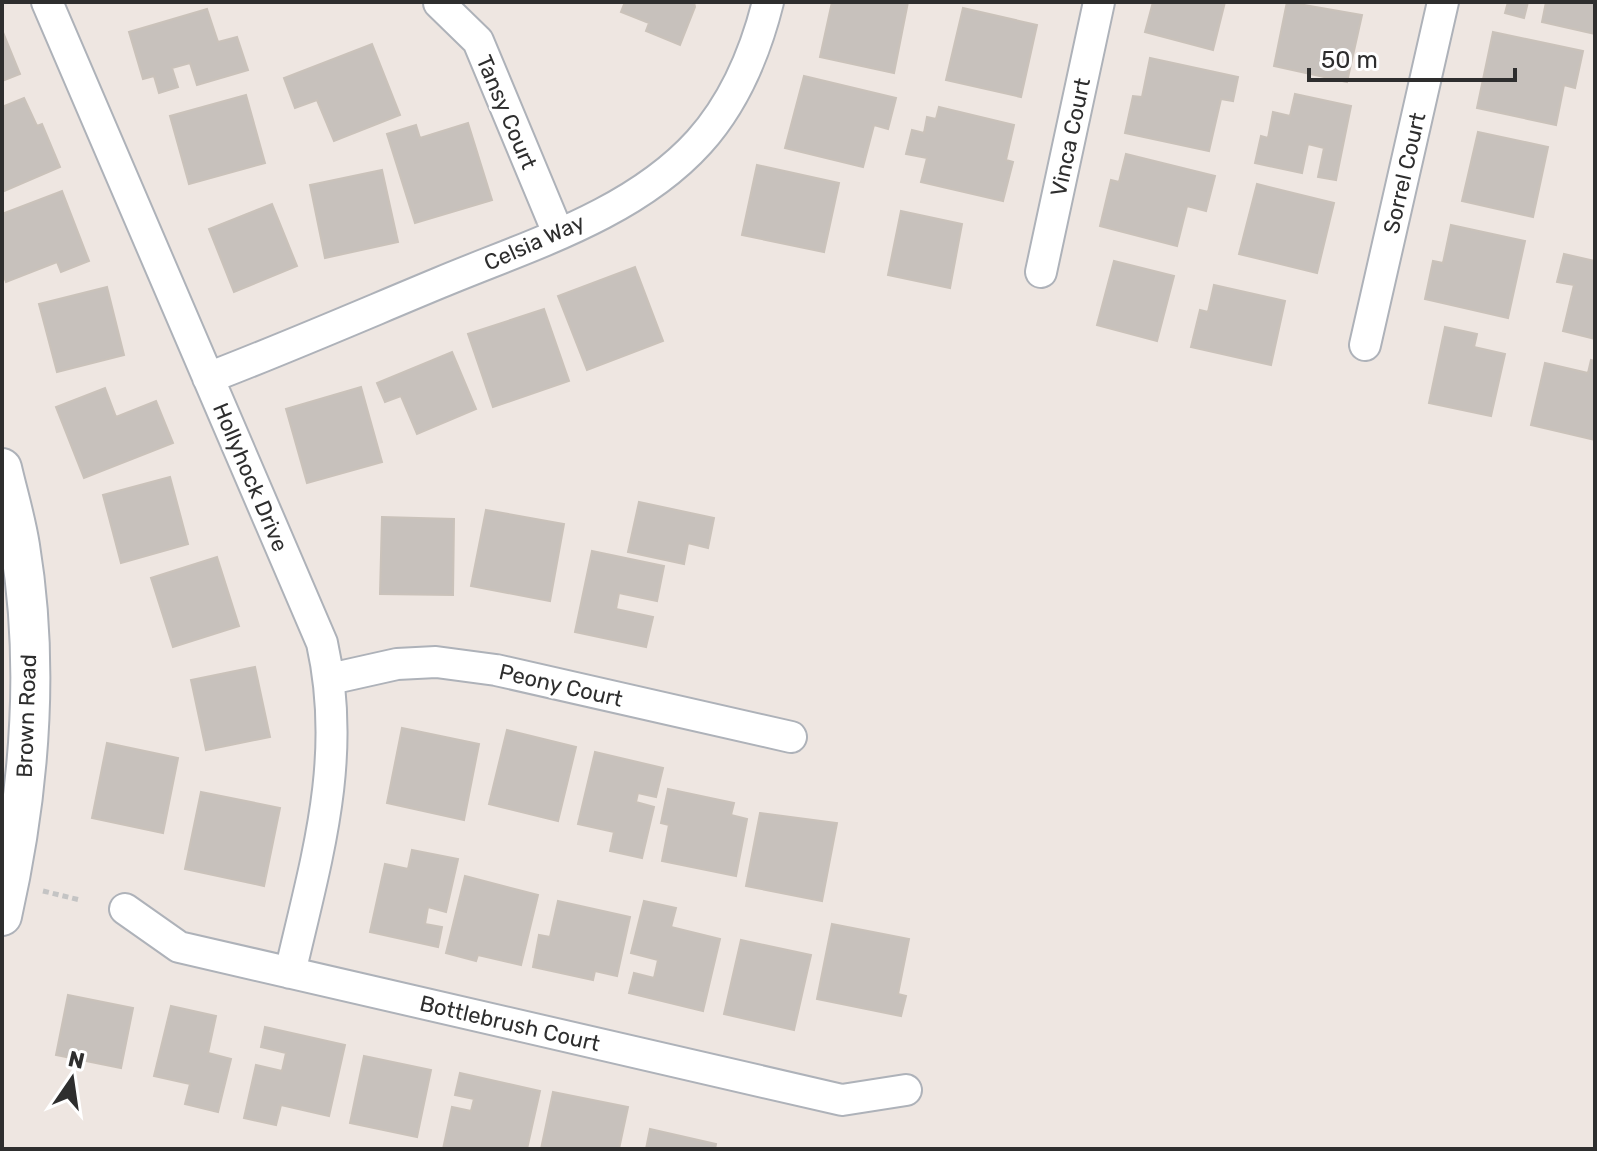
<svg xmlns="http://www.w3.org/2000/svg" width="1597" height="1151" viewBox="0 0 1597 1151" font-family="Rubik,sans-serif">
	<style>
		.building { fill: #c7c1bc; stroke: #cac2ba; stroke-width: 2 }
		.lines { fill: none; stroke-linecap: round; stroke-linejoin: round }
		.minor-casing { stroke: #aeb2b9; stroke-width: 34 }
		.tertiary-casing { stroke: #aeb2b9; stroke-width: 42 }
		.path { stroke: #c4c4c4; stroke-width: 5; stroke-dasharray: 6 4; stroke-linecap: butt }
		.minor { stroke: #fff; stroke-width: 30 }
		.tertiary { stroke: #fff; stroke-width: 38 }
		.labels { text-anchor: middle; stroke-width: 6; stroke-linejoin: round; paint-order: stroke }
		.street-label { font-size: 22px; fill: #2e2e2e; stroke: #fff }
	</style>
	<rect width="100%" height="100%" fill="#eee6e1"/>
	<path class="building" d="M625 2H694L695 7 680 45 646 31 649 23 621 12Z
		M832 2H908L894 73 820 57Z
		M1153 2H1225L1213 50 1145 32Z
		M1287 2 1362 15 1347 82 1274 66Z
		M1508 2H1528L1524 18 1505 13Z
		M1546 2H1595V34L1542 22Z
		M963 8 1037 25 1021 97 946 80Z
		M207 9 218 42 237 37 248 70 197 85 190 63 172 68 178 87 159 93 154 76 143 79 129 32Z
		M2 30 20 74 2 81Z
		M1493 32 1583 51 1575 88 1564 85 1556 125 1477 108Z
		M372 44 400 115 334 141 317 100 295 108 284 78Z
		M1150 58 1238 77 1233 101 1221 99 1209 151 1125 133 1133 96 1142 97Z
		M804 76 896 98 888 129 874 125 863 167 785 148Z
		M1295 94 1351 106 1336 180 1318 177 1324 148 1308 144 1302 173 1255 163 1261 136 1268 138 1273 112 1290 116Z
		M246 95 265 163 189 184 170 116Z
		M24 98 37 126 42 124 60 167 2 192V107Z
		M939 107 1014 125 1006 160 1013 162 1003 201 921 182 927 158 906 154 912 130 924 133 927 117 936 119Z
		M468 123 492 200 415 223 387 134 416 125 420 138Z
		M1478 132 1548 147 1533 217 1462 201Z
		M1126 154 1215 176 1206 211 1187 206 1177 246 1100 226 1111 180 1119 182Z
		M757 165 839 183 824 252 742 235Z
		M382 170 398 242 325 258 310 185Z
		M1257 184 1334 203 1317 273 1239 254Z
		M62 191 89 261 61 272 57 262 6 282 2 271V214Z
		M272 204 297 266 234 292 209 229Z
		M901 211 962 224 950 288 888 275Z
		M1451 225 1525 241 1508 318 1425 299 1433 261 1443 263Z
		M1564 254 1595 261V339L1563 331 1574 285 1557 282Z
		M1114 261 1174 276 1157 341 1097 325Z
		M635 267 663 341 587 370 558 296Z
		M1214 285 1285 301 1271 365 1191 347 1200 310 1208 312Z
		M107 287 124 355 57 372 39 304Z
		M544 309 569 381 493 407 468 334Z
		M1445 327 1477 334 1474 347 1505 354 1491 416 1429 403Z
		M452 352 476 409 417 434 401 396 385 402 377 383Z
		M1591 360 1595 361V440L1531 425 1545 363 1588 373Z
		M361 387 382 462 307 483 286 409Z
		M105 388 116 417 156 401 173 443 84 478 56 407Z
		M170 477 188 544 121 563 103 495Z
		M639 502 714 518 708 548 688 543 684 564 628 552Z
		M486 510 564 524 550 601 471 586Z
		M382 517 454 519 453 595 380 594Z
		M592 551 664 566 657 601 619 593 616 609 653 617 646 647 575 632Z
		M217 557 239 626 173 647 151 578Z
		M255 667 270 737 206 750 191 680Z
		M402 728 479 744 464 820 387 803Z
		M507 730 576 747 558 821 489 804Z
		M107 743 178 758 163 833 92 818Z
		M595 752 663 768 656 797 638 793 636 802 654 807 642 858 610 851 614 832 578 824Z
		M668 789 734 803 731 815 747 819 736 876 662 861 669 825 661 823Z
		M201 792 280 808 264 886 185 869Z
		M760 813 837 823 822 901 746 886Z
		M412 850 458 859 446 912 428 907 425 924 442 927 438 947 370 932 385 864 408 869Z
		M465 876 538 895 521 965 478 955 476 961 446 953Z
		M558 901 630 917 617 976 595 971 593 980 533 967 539 935 550 937Z
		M644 901 676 908 671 927 720 939 703 1011 629 993 634 973 654 978 658 960 631 953Z
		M832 924 909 939 898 994 906 996 901 1016 817 999Z
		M741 940 811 955 794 1030 724 1014Z
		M68 995 133 1008 121 1068 56 1055Z
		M171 1006 216 1016 208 1053 231 1059 218 1112 185 1104 190 1084 154 1076Z
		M265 1027 345 1045 329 1116 281 1105 276 1125 244 1118 256 1065 282 1071 286 1053 261 1047Z
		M364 1056 431 1070 417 1137 350 1123Z
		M460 1073 540 1091 527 1149H443L452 1107 471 1111 474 1099 455 1095Z
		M553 1092 628 1107 619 1149H541Z
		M650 1129 716 1144 715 1149H646Z"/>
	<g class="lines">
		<g class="minor-casing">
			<path id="minor" d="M47 2 322 643C348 759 316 860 290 973
				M439 3 478 41 558 233
				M1041 272 1099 2
				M1365 345 1443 2
				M208 378C286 348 362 315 439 283 527 246 633 215 699 142 735 102 755 54 768 2
				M330 679 397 664 436 662 496 670 791 737
				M125 909 179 947 842 1100 906 1090"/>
		</g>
		<g class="tertiary-casing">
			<path id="tertiary" d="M2 468C8 494 16 520 20 546 40 668 29 796 2 916"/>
		</g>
		<path class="path" d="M43 891 80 900"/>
		<use href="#minor" class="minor"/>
		<use href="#tertiary" class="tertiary"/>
	</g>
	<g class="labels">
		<g class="street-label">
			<text transform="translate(507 112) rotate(67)" y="8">Tansy Court</text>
			<text transform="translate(1070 137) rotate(-78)" y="8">Vinca Court</text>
			<text transform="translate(1404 173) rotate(-77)" y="8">Sorrel Court</text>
			<text transform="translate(534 242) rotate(-24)" y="8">Celsia Way</text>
			<text transform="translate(251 477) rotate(67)" y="8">Hollyhock Drive</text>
			<text transform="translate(561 685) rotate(13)" y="8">Peony Court</text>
			<text transform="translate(26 716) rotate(-88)" y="8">Brown Road</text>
			<text transform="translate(510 1023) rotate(13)" y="8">Bottlebrush Court</text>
		</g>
	</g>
	<rect width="1597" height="1151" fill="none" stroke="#2e2e2e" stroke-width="8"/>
	<g transform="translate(72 1079) rotate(13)" stroke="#ffffff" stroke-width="6" paint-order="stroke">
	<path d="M0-6L14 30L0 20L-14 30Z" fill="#2e2e2e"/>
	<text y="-12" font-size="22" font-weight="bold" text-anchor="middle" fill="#2e2e2e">N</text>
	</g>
	<path d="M1309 68v12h206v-12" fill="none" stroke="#2e2e2e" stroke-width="4"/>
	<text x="1321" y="68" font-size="24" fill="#2e2e2e" stroke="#ffffff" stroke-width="6" paint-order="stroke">50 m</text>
</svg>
